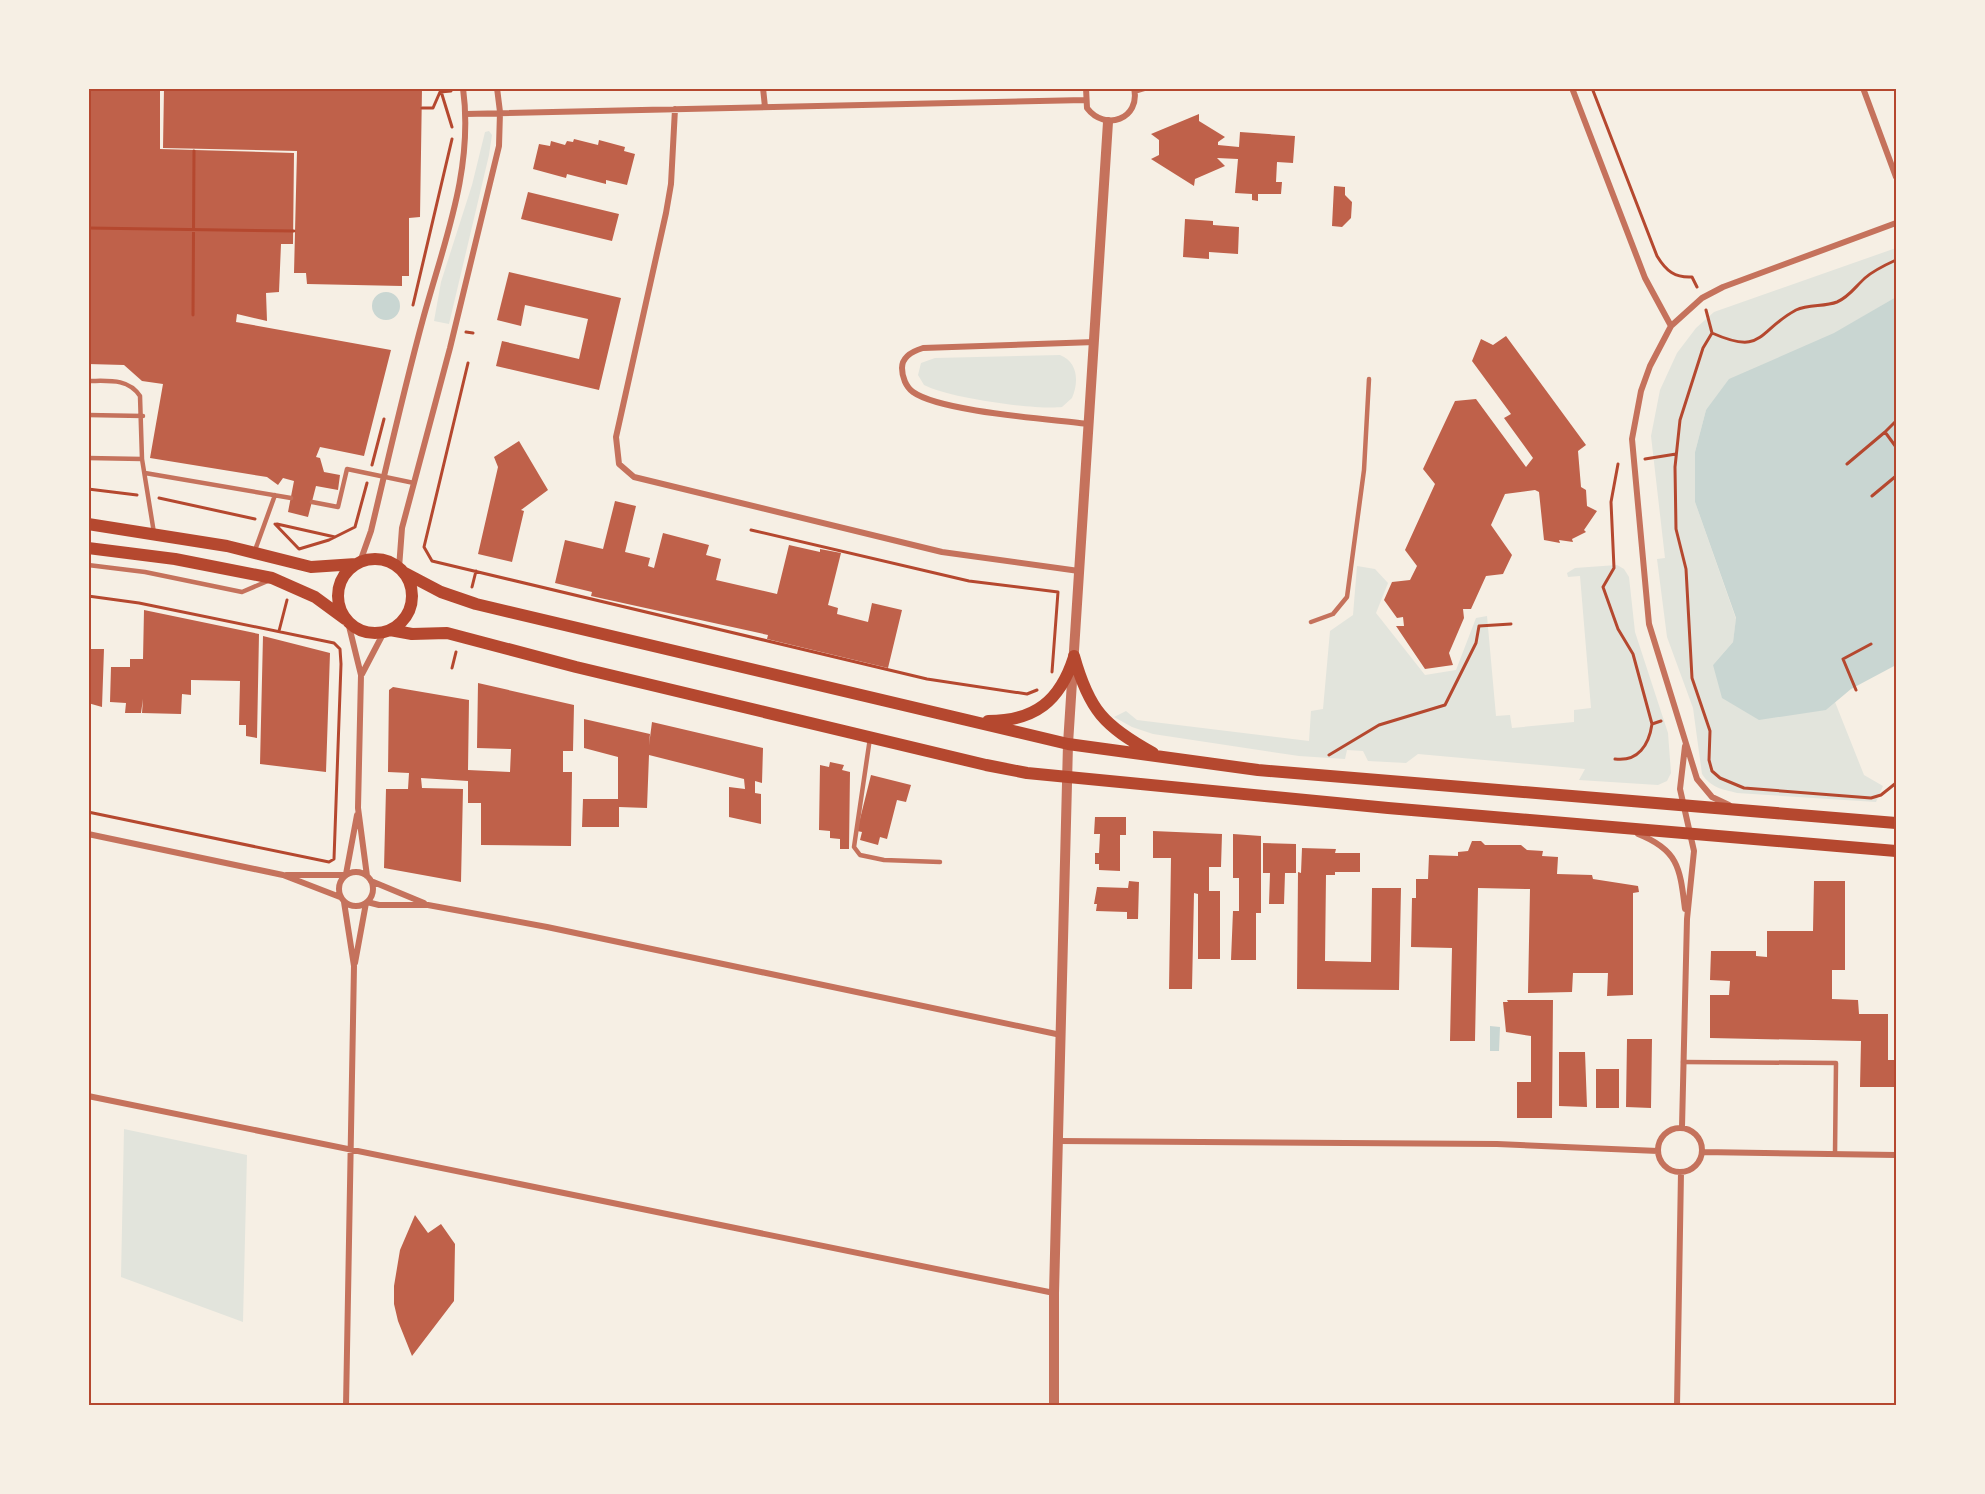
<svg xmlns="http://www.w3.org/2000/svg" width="1985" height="1494" viewBox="0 0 1985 1494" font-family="'Work Sans',sans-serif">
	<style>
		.green { fill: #e2e4dc }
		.water { fill: #c9d6d2 }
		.building { fill: #bf614a }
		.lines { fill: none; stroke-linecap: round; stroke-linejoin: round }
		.path { stroke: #b5482f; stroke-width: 3 }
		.service { stroke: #c5725c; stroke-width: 4.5 }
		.minor { stroke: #c5725c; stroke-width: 6 }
		.tertiary { stroke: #c5725c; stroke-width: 10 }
		.secondary { stroke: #b5482f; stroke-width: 12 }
		.neatline { fill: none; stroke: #b5482f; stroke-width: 2 }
	</style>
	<rect width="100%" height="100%" fill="#f6efe4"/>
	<path class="green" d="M489 131 492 135 489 155 449 324 434 321 441 282 472 185 485 132Z
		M1896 248V297L1706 410 1695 452V502L1736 619 1733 642 1713 665 1826 710 1835 702 1864 775 1883 786 1876 802 1737 793C1722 789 1711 788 1702 774L1693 708 1667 637 1657 559 1665 558 1651 436 1660 390 1677 353 1696 328 1714 312Z
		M1060 355C1078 362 1079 382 1072 398L1062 407C1034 410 949 398 924 385L918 375 921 363 935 358Z
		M1617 565 1624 569 1629 577 1635 632 1668 733 1671 773 1667 781 1658 785 1579 780 1585 769 1418 754 1406 763 1368 761 1363 751 1347 750 1345 759 1299 756 1153 734 1132 727 1114 717 1126 711 1137 720 1309 741 1311 711 1323 709 1330 631 1353 615 1357 566 1375 569 1388 583 1376 613 1425 675 1456 670 1476 618 1487 616 1496 716 1510 715 1512 728 1574 722V710L1591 708 1580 576 1568 577 1567 573 1575 568Z
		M124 1129 247 1155 243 1322 121 1277Z"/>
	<path class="water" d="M372 306a14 14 0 1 1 28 0a14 14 0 1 1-28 0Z
		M1896 297V665L1851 689 1826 710 1759 720 1722 698 1713 665 1733 642 1736 618 1695 502V452L1706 410 1729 379 1834 333Z
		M1490 1026 1500 1027 1499 1051H1490Z"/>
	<path class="building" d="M88 88H160V149L294 153 293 244H281L279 292 266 293 267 321 237 314 236 322 391 350 364 456 320 447 316 457 320 458 324 472 340 475 338 490 316 486 308 517 288 512 294 481 283 478 278 485 267 477 150 458 163 384 142 381 124 365 88 364Z
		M164 88H422L420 217 409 218V276H402V286L307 284 306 273H294L297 151 163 148Z
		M1199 114V121L1225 137 1218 142V145L1239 147 1240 132 1295 136 1293 163 1277 162 1276 182H1282L1281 194H1258V201L1252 200V194L1235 193 1238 159 1217 158 1225 166 1195 179 1194 186 1151 159 1159 155V140L1151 134Z
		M574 139 598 145 599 140 625 147 624 151 635 154 627 185 606 180V184L567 174 566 178 533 169 539 144 550 146 551 141 565 145 567 141 573 142Z
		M1334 186 1345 187V195L1352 202 1351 218 1342 227 1332 226Z
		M528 192 619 214 612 241 521 219Z
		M1185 219 1213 221V225L1239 227 1238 254 1209 252V259L1183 257Z
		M509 272 621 298 599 390 496 366 502 341 579 359 588 319 525 305 521 326 497 320Z
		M1506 336 1586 445 1578 451 1581 487 1586 490 1587 506 1597 511 1584 530 1586 532 1572 539 1573 542 1559 540 1560 543 1544 540 1539 492 1535 490 1505 494 1491 525 1512 555 1503 574 1486 576 1471 609H1463L1464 618 1449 653 1453 665 1425 669 1396 626H1404L1403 617 1397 618 1384 600 1392 582 1410 580 1417 566 1405 550 1435 484 1423 469 1455 401 1476 399 1526 467 1533 458 1504 418 1511 414 1472 361 1481 339 1493 345Z
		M519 441 548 490 521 510 524 511 512 562 478 554 498 467 494 457Z
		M615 501 636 506 625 552 650 558 648 566 654 568 663 533 709 545 706 555 721 559 716 580 777 594 789 545 820 552V549L841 553 828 605 838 608 837 614 868 622 872 603 902 610 888 668 767 639 768 635 591 596 592 592 555 583 565 540 603 549Z
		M144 610 259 634 257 738 246 736V725H239L240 681 191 680V695L182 694 181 714 142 713 143 699 141 713H125L126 703 110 702 111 667H130V659H143Z
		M263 636 330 653 326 772 260 764Z
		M88 649H104L102 707 88 703Z
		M478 683 574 705 573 751H563V772H572L571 846 481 845V803H468V781L421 778 422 788 463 789 461 882 384 868 386 789H408L409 773 388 772 389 690 393 687 469 700 468 770 510 772 511 749 477 748Z
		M584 719 650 734 649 745 652 722 763 748 762 783 755 781V793L761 794V824L729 817V787L745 789 744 779 649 755 647 808 619 807V827H582L583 799H618V757L584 748Z
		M830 762 844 765 842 770 850 772 849 849H840V839L830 838V831L819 830 820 765 829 767Z
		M871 775 911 785 906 802 897 800 887 839 880 837 878 845 860 840 862 832 857 831Z
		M1095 817H1126V835H1120V871L1099 870V864H1095V853H1099L1100 834H1094Z
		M1153 831 1222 834 1221 867H1209V891H1220V959H1198V894L1194 893 1192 989H1169L1171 858H1153Z
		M1233 834 1261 836V913H1256V960H1231L1233 911H1239V878H1233Z
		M1472 841H1481L1485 845H1521L1527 850 1543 851 1542 856 1558 857 1557 874 1592 875 1593 879 1638 886 1639 892 1633 893V995L1607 996 1608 973H1573L1572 992 1528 993 1530 889 1478 888 1475 1041H1450L1452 948 1411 947 1412 898H1416V879H1428L1429 855 1458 856V852L1468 851Z
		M1263 843 1296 844V873H1285L1284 904H1269L1270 873H1263Z
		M1302 848 1336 849 1335 853H1360V872H1335V875H1326L1325 961 1371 962 1372 888H1401L1399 990 1297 989 1298 872 1301 873Z
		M1129 881 1139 882 1138 919H1127V912L1096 911 1097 904H1094L1097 887 1128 888Z
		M1814 881H1845V970H1832V999L1858 1000 1859 1014H1888V1060H1896V1087H1860L1861 1041 1710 1038V995H1729L1730 981 1710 980 1711 951H1756V956L1767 957V931H1813Z
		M1507 1000H1553L1552 1118H1517V1082H1531V1036L1506 1032 1503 1002H1508Z
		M1627 1039H1652L1651 1108 1626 1107Z
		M1559 1052H1585L1587 1107 1559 1106Z
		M1596 1069H1619V1108H1596Z
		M415 1215 428 1233 441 1224 455 1244 454 1301 412 1356 398 1321 394 1304V1286L400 1250Z"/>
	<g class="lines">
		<path class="path" d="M440 88 452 127
			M522 88H590
			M1592 88 1657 256C1666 271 1675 278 1692 277L1697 287
			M422 108H433L440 92 451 91
			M88 228 294 231
			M413 305 452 139
			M1706 310 1712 333 1703 348 1680 420 1675 467 1676 529 1686 569 1692 678 1710 731 1709 760 1712 771 1720 778 1744 788 1871 798 1881 795 1896 783
			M193 315 194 151
			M466 332 473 333
			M1712 333C1764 356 1757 331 1796 310 1809 304 1824 307 1837 302 1849 297 1855 287 1865 278 1874 270 1885 265 1896 260
			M468 363 424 547 432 561 927 679 1027 694 1037 690
			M1896 421 1885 432 1896 447
			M1645 459 1676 454
			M1847 464 1885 432
			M372 465 384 419
			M88 489 137 495
			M1872 496 1896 476
			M159 498 255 519
			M275 524 299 549 329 540 355 527 367 483
			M277 524 335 537
			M751 530 969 581 1058 592 1052 672
			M472 587 476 571
			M88 596 139 603 334 643 340 649 341 664 334 859 329 862 88 812
			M279 631 287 600
			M452 668 456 652
			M1856 690 1843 659 1871 644
			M1652 724 1661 721
			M1329 755 1379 725 1445 705 1476 643 1479 626 1511 624
			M1615 759C1638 762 1649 745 1652 724L1633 654 1618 629 1603 587 1614 568 1611 502 1618 464"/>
		<path class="service" d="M88 381C108 381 128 378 140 396L142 459 154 533
			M88 415 143 416
			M88 458 142 459
			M145 473 291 498
			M312 502 338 507 347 469 414 483
			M254 553 275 495
			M88 565 145 572 242 592 270 580
			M1311 622 1333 614 1347 597 1364 470 1369 379
			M870 738 854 847 860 855 884 860 940 862
			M1683 1062 1836 1063 1835 1154"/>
		<path class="minor" d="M763 88 765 107
			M1086 88 1087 108C1105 132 1141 119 1134 88
			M1572 88 1645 278 1671 326
			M1863 88 1896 177
			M1135 91 1145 88
			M675 109 671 184 666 213 616 437 619 464 634 477 942 552 1079 571
			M466 114 1085 100
			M1089 424C1051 419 941 412 913 392 906 387 902 377 902 368 902 356 913 351 923 348L1095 342
			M360 562 371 531C388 460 404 389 423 319 444 242 474 169 463 88
			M399 568 402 528 450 348 499 146 500 112 497 88
			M348 622 361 675 358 808 367 876
			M362 674 384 632
			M1729 805 1712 797 1697 779 1649 624 1632 439 1641 391 1650 366 1671 326 1702 298 1723 287 1896 223
			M88 834 283 875 340 897
			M1638 834C1679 850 1680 869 1685 909
			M339 889a17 17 0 1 1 34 0a17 17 0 1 1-34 0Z
			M346 874 357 815
			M286 875H345
			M371 881 424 903
			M344 902 354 966 346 1406
			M367 902 379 905H428L547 927 1061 1035
			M355 963 366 903
			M88 1096 1054 1293
			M1682 1127 1687 919 1694 851 1680 789 1685 746
			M1658 1150a22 22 0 1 1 44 0a22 22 0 1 1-44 0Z
			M1059 1141 1497 1144 1658 1151
			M1702 1152 1896 1155
			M1677 1406 1681 1172"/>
		<path class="tertiary" d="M1054 1406V1293L1068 744 1108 122"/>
		<path class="secondary" d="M88 524 227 546 311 567 356 564
			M88 548 175 559 272 578 315 597 345 619
			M338 596a37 37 0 1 1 74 0a37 37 0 1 1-74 0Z
			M403 572 441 592 476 604 1068 744 1258 770 1896 823
			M390 630 412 634 447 633 576 667 986 765 1027 773 1388 808 1896 851
			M1074 656C1089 710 1104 726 1153 753
			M988 721C1035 721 1060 701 1074 657"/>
	</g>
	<rect width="1985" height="1494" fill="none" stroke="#f6efe4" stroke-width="180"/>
	<rect x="90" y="90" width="1805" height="1314" class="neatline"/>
</svg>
